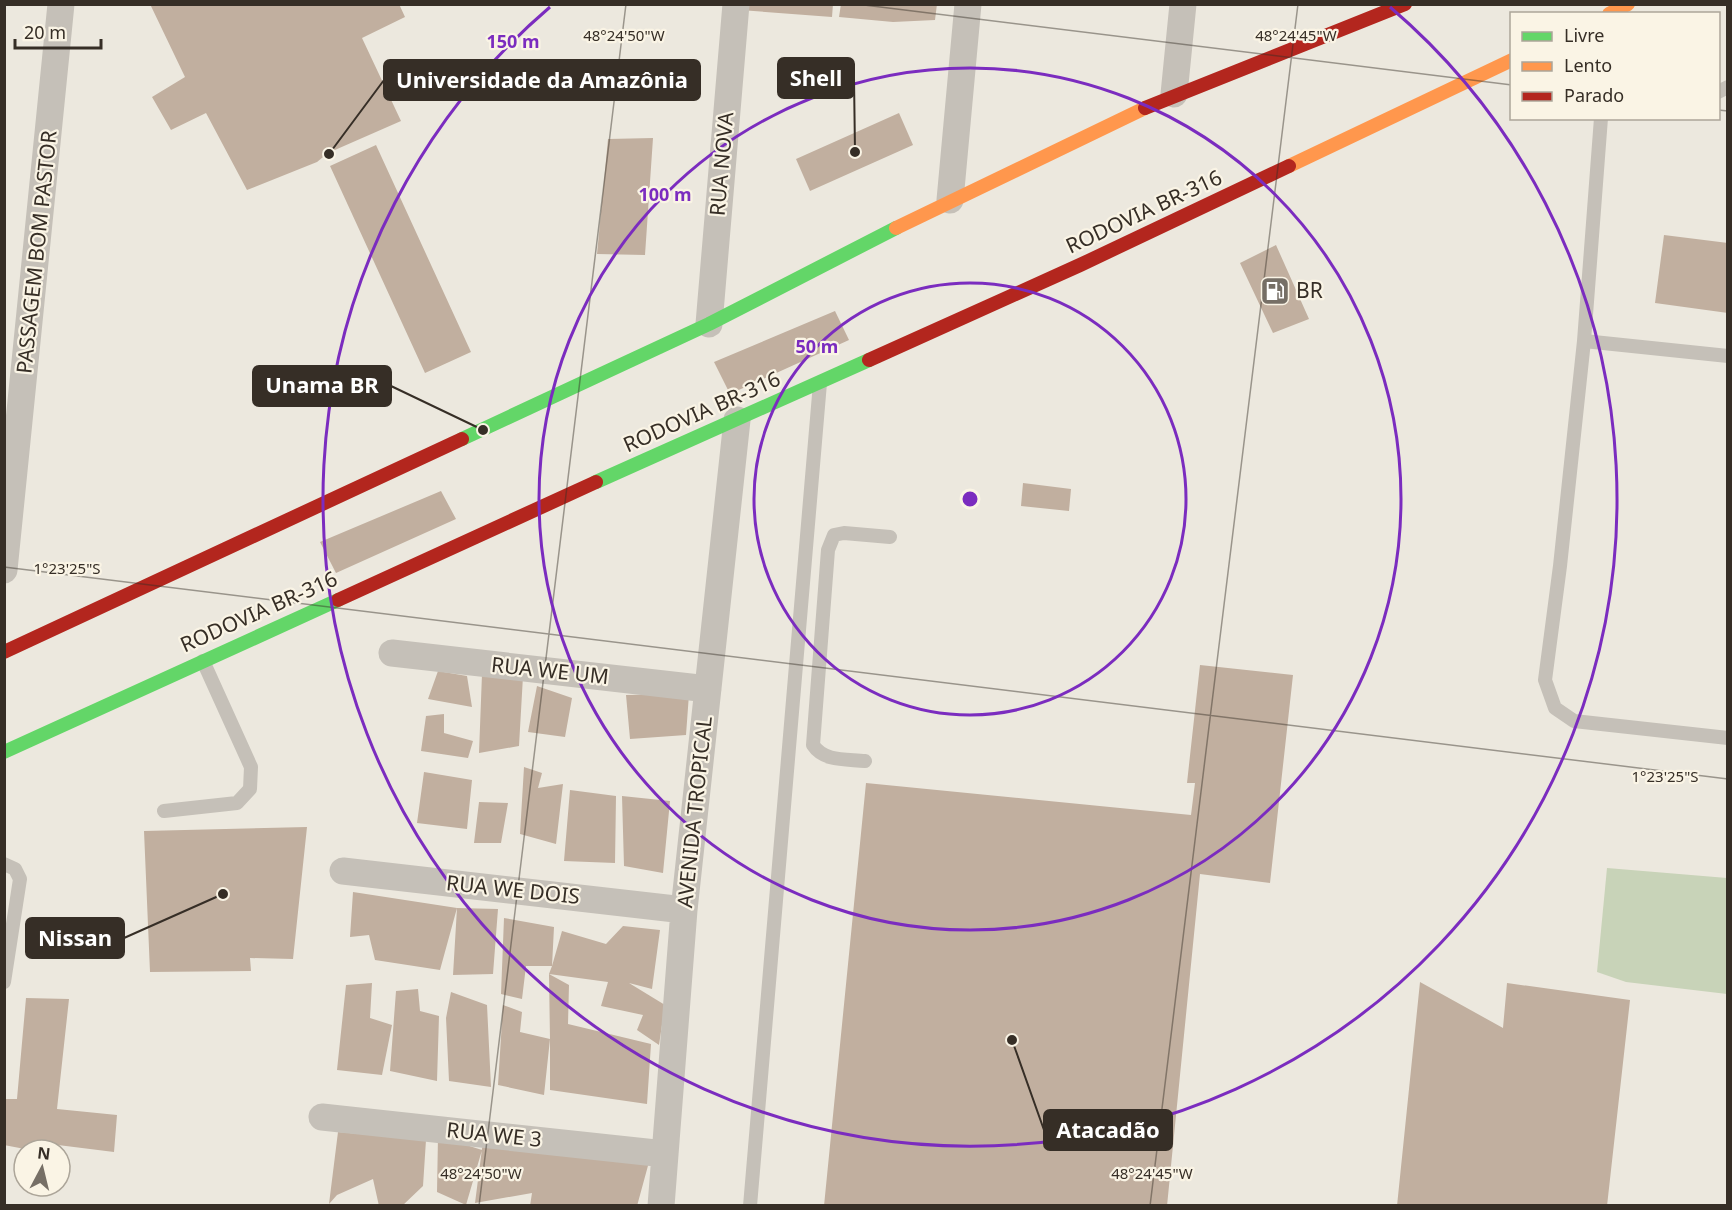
<svg xmlns="http://www.w3.org/2000/svg" width="1732" height="1210" viewBox="0 0 1732 1210" font-family="'Noto Sans',sans-serif">
	<style>
		.green { fill: #c8d3b8 }
		.building { fill: #c1af9f }
		.lines { fill: none; stroke-linecap: round; stroke-linejoin: round }
		.lane { stroke: #c5c0b8; stroke-width: 14 }
		.street { stroke: #c5c0b8; stroke-width: 27 }
		.fast { stroke: #63d668; stroke-width: 14 }
		.slow { stroke: #ff974d; stroke-width: 14 }
		.jam { stroke: #b3261e; stroke-width: 14 }
		.ticks { fill: none; stroke: #362e26; stroke-width: 1.5; stroke-opacity: 0.45 }
		.ring { fill: none; stroke: #7b2cbf; stroke-width: 3 }
		.labels { text-anchor: middle; stroke-width: 4.5; stroke-linejoin: round; paint-order: stroke }
		.street-label { font-size: 21px; fill: #362e26; stroke: #faf4e5 }
		.poi-label { font-size: 21px; fill: #362e26; stroke: #faf4e5; text-anchor: start }
		.ticks-label { font-size: 15px; text-anchor: middle; fill: #362e26; stroke: #faf4e5; stroke-width: 4.5; stroke-linejoin: round; paint-order: stroke }
		.centre { fill: #7b2cbf; stroke: #faf4e5; stroke-width: 3 }
		.ring-label { font-size: 18px; text-anchor: middle; font-weight: bold; fill: #7b2cbf; stroke: #faf4e5; stroke-width: 4.5; stroke-linejoin: round; paint-order: stroke }
		.leader { fill: none; stroke: #362e26; stroke-width: 2 }
		.callout-dot { fill: #362e26; stroke: #faf4e5; stroke-width: 2 }
		.callout { fill: #362e26; stroke: #362e26; stroke-width: 2 }
		.callout-label { font-size: 22px; text-anchor: middle; font-weight: bold; fill: #fff }
	</style>
	<rect width="100%" height="100%" fill="#ece8de"/>
	<path class="green" d="M1607 868 1727 878V994L1626 982 1597 972Z"/>
	<path class="building" d="M150 4H399L405 17 362 38 401 121 328 153 317 162 247 190 206 113 171 130 152 97 185 77Z
		M741 4H833L832 17 740 10Z
		M841 4H937L935 20 893 22 839 17Z
		M899 113 913 145 810 191 796 159Z
		M653 138 645 255 597 254 608 139Z
		M376 145 471 352 425 373 330 166Z
		M1664 235 1728 243V313L1655 303Z
		M1276 245 1309 319 1273 333 1240 263Z
		M835 311 849 340 730 394 714 362Z
		M1023 483 1071 489 1069 511 1021 506Z
		M441 491 456 519 336 573 320 542Z
		M1200 665 1293 675 1270 883 1200 874 1167 1206H824L866 783 1191 815 1195 783H1187Z
		M438 671 467 676 472 707 428 699Z
		M482 674 523 676 519 746 479 753Z
		M537 686 572 698 565 737 528 732Z
		M689 694 686 735 630 739 626 695Z
		M444 714V733L473 741 468 758 421 751 426 716Z
		M524 767 542 773 538 788 563 784 556 844 520 834Z
		M424 772 472 780 467 829 417 823Z
		M570 790 616 796 615 863 564 861Z
		M622 796 670 801 663 873 624 866Z
		M479 802 508 803 501 843H474Z
		M307 827 293 959 250 958 251 971 150 972 144 831Z
		M353 892 457 908 440 970 375 960 369 935 350 937Z
		M457 908 498 909 493 974 453 975Z
		M504 918 554 927 552 966 562 931 606 944 623 926 660 930 652 989 629 983 665 1005 659 1045 637 1030 643 1015 601 1006 608 982 549 974 569 985 568 1024 651 1044 647 1104 550 1090V1039L544 1095 498 1085 503 1005 522 1012 520 1032 550 1039 549 974 552 966H526L522 999 501 994Z
		M1420 982 1503 1028 1507 983 1630 1000 1607 1206H1397Z
		M372 983 370 1018 392 1025 382 1075 337 1070 346 985Z
		M418 989 420 1011 439 1016 437 1081 390 1071 396 991Z
		M451 992 487 1005 491 1087 449 1081 446 1018Z
		M26 998 69 999 57 1109 117 1115 114 1152 58 1145 52 1150H30L4 1145V1099H17Z
		M338 1132 426 1140 423 1186 402 1206H379L373 1179 337 1195 329 1204Z
		M438 1136 482 1150 466 1205 437 1192Z
		M483 1141 649 1162 637 1206H530L532 1193 475 1203Z"/>
	<g class="lines">
		<path class="lane" d="M1718 92 1728 87
			M1601 118 1584 341 1560 566 1545 680 1555 708 1574 721 1728 738
			M1584 341 1728 356
			M865 761C847 759 824 762 813 745L828 550 834 535 844 533 890 537
			M164 811 237 803 250 789 251 767 203 661
			M4 864 15 869 20 879 4 982
			M750 1206 820 383"/>
		<path class="street" d="M1174 94 1183 4
			M950 200 968 4
			M709 324 736 4
			M4 570 61 4
			M392 653 708 689
			M343 871 684 910
			M322 1117 665 1154
			M661 1206 684 910 737 420"/>
		<path class="fast" d="M462 439 709 324 896 228
			M596 482 869 360
			M4 752 338 600"/>
		<path class="slow" d="M1609 14 1628 4
			M1289 166 1512 60
			M896 228 1145 108"/>
		<path class="jam" d="M1145 108 1405 4
			M869 360 1080 265 1289 166
			M338 600 596 482
			M4 652 462 439"/>
	</g>
	<path class="ticks" d="M856 4 1512 85M1718 110 1728 111M4 567 1728 779M479 1206 626 4M1150 1206 1298 4"/>
	<g class="ring">
		<circle cx="970" cy="499" r="216"/>
		<circle cx="970" cy="499" r="431"/>
		<path d="M1390 7A647 647 0 1 1 550 7"/>
	</g>
	<defs>
		<g id="fuel-square" transform="scale(1.5)"><rect x="-9" y="-9" width="18" height="18" rx="4" fill="#766f66" stroke="#faf4e5"/><path d="M-5.5-6h7V0h2V4h1.3V-2.5L3-4.5l.8-.8L6-3V5H2.5V1h-1V6h-7ZM-4.2-4.7v3.2H.2V-4.7Z" fill="#fff"/></g>
	</defs>
	<g fill-rule="evenodd">
		<use href="#fuel-square" x="1275" y="291"/>
	</g>
	<g class="labels">
		<g class="street-label">
			<text transform="translate(722 164) rotate(-85)" y="7">RUA NOVA</text>
			<text transform="translate(1144 212) rotate(-25)" y="7">RODOVIA BR-316</text>
			<text transform="translate(37 252) rotate(-84)" y="7">PASSAGEM BOM PASTOR</text>
			<text transform="translate(702 412) rotate(-24)" y="7">RODOVIA BR-316</text>
			<text transform="translate(259 612) rotate(-24)" y="7">RODOVIA BR-316</text>
			<text transform="translate(550 671) rotate(6)" y="7">RUA WE UM</text>
			<text transform="translate(695 812) rotate(-84)" y="7">AVENIDA TROPICAL</text>
			<text transform="translate(513 890) rotate(6)" y="7">RUA WE DOIS</text>
			<text transform="translate(494 1135) rotate(6)" y="7">RUA WE 3</text>
		</g>
		<g class="poi-label">
			<text x="1296" y="298">BR</text>
		</g>
	</g>
	<g class="ticks-label">
		<text x="624" y="41">48°24'50"W</text>
		<text x="1296" y="41">48°24'45"W</text>
		<text x="67" y="574">1°23'25"S</text>
		<text x="1665" y="782">1°23'25"S</text>
		<text x="481" y="1179">48°24'50"W</text>
		<text x="1152" y="1179">48°24'45"W</text>
	</g>
	<circle cx="970" cy="499" r="9" class="centre"/>
	<g class="ring-label">
		<text x="513" y="48">150 m</text>
		<text x="665" y="201">100 m</text>
		<text x="817" y="353">50 m</text>
	</g>
	<path class="leader" d="M855 152L854 78M329 154L384 80M483 430L391 386M223 894L124 938M1012 1040L1044 1130"/>
	<g class="callout-dot">
		<circle cx="855" cy="152" r="6"/>
		<circle cx="329" cy="154" r="6"/>
		<circle cx="483" cy="430" r="6"/>
		<circle cx="223" cy="894" r="6"/>
		<circle cx="1012" cy="1040" r="6"/>
	</g>
	<g class="callout">
		<rect x="778" y="58" width="76" height="40" rx="6"/>
		<rect x="384" y="60" width="316" height="40" rx="6"/>
		<rect x="253" y="366" width="138" height="40" rx="6"/>
		<rect x="26" y="918" width="98" height="40" rx="6"/>
		<rect x="1044" y="1110" width="128" height="40" rx="6"/>
	</g>
	<g class="callout-label">
		<text x="816" y="86">Shell</text>
		<text x="542" y="88">Universidade da Amazônia</text>
		<text x="322" y="393">Unama BR</text>
		<text x="75" y="946">Nissan</text>
		<text x="1108" y="1138">Atacadão</text>
	</g>
	<rect width="1732" height="1210" fill="none" stroke="#362e26" stroke-width="12"/>
	<rect x="1510" y="12" width="210" height="108" fill="#faf4e5" stroke="#aca599" stroke-width="1.5"/>
	<rect x="1522" y="32" width="30" height="9" fill="#63d668" stroke="#aca599" stroke-width="1.5"/>
	<text x="1564" y="42" font-size="18" fill="#362e26">Livre</text>
	<rect x="1522" y="62" width="30" height="9" fill="#ff974d" stroke="#aca599" stroke-width="1.5"/>
	<text x="1564" y="72" font-size="18" fill="#362e26">Lento</text>
	<rect x="1522" y="92" width="30" height="9" fill="#b3261e" stroke="#aca599" stroke-width="1.5"/>
	<text x="1564" y="102" font-size="18" fill="#362e26">Parado</text>
	<g transform="translate(42 1168) rotate(7)"><circle r="28" fill="#faf4e5" stroke="#aca599" stroke-width="1.5"/>
	<path d="M0-4.5L10 22L0 15L-10 22Z" fill="#766f66"/>
	<text y="-9" font-size="16" font-weight="bold" text-anchor="middle" fill="#362e26">N</text>
	</g>
	<path d="M15 39v9h86v-9" fill="none" stroke="#362e26" stroke-width="3"/>
	<text x="24" y="39" font-size="18" fill="#362e26" stroke="#faf4e5" stroke-width="4.5" paint-order="stroke">20 m</text>
</svg>
